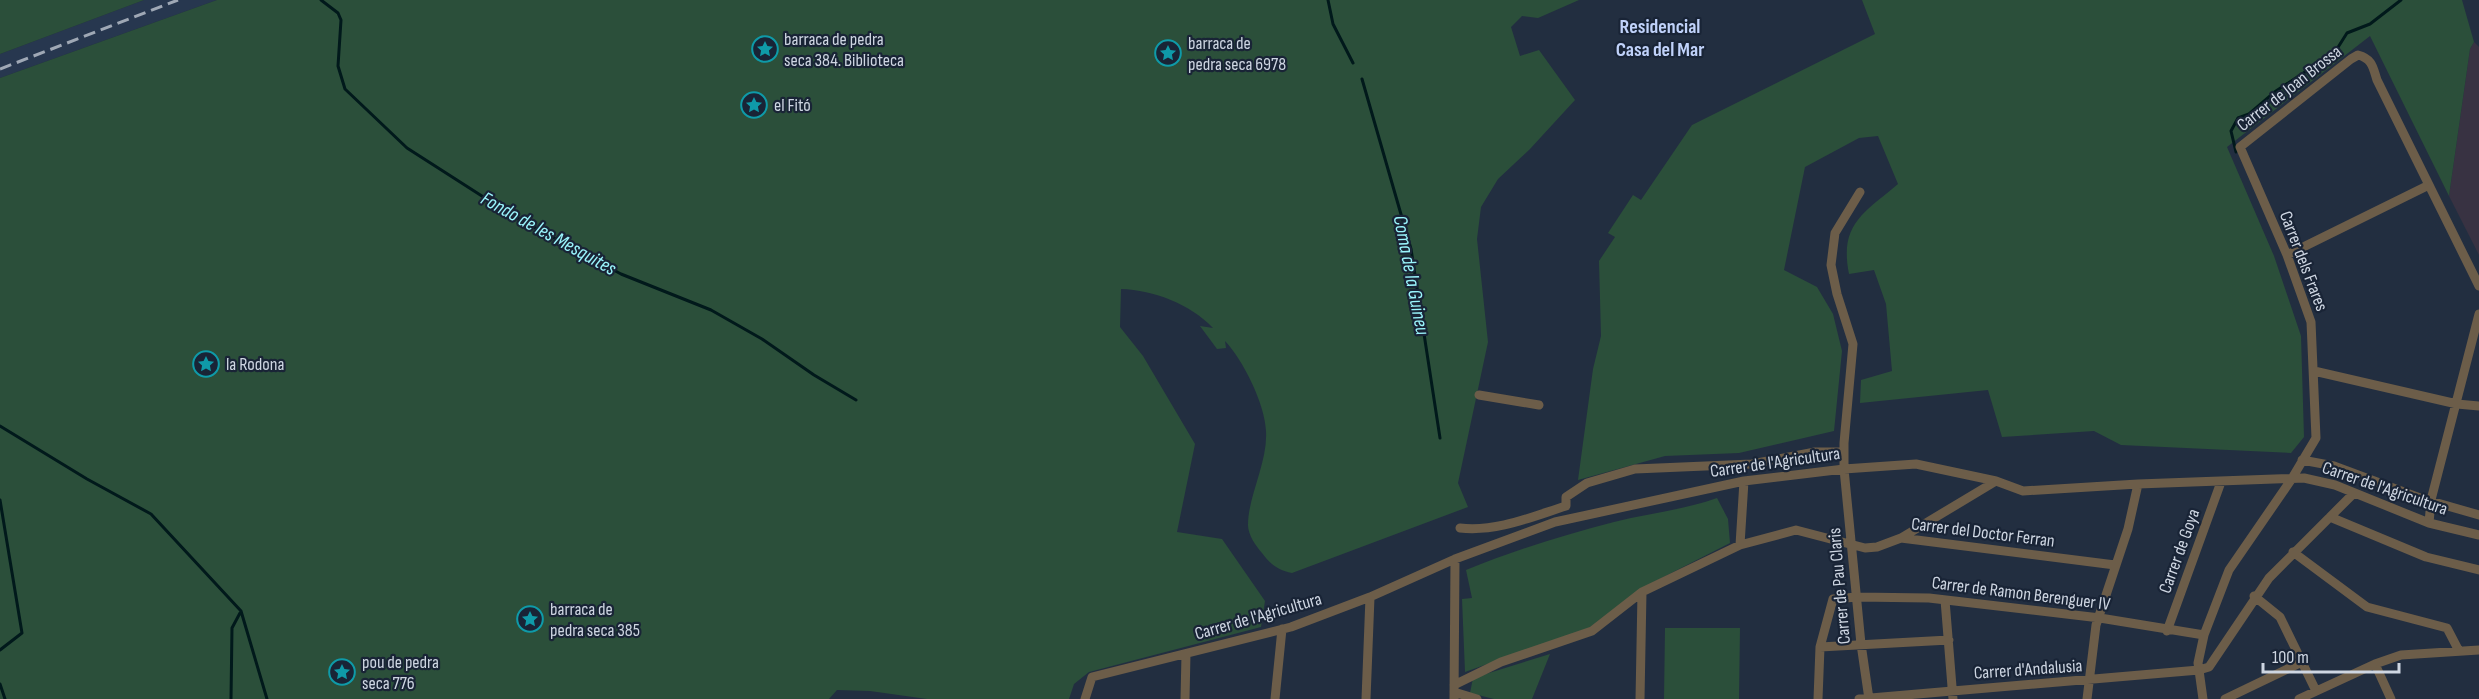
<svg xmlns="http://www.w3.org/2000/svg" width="2479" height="699" viewBox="0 0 2479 699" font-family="'Sofia Sans Condensed',sans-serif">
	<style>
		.industrial { fill: #383242 }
		.built { fill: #27374f }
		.green { fill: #2b4f3a }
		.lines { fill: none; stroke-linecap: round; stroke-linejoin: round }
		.stream { stroke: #01191b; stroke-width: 3 }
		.minor { stroke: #6c5d49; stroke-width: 9 }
		.rail { stroke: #9fa8b5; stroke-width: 3; stroke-dasharray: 12 6; stroke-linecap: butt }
		.labels { text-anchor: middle; stroke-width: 4.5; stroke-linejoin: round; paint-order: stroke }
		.poi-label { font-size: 18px; fill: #ced6e2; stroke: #192436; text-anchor: start }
		.street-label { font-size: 18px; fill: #ced6e2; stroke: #192436 }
		.neighbourhood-label { font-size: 20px; font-weight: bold; fill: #c0d2fa; stroke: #192436 }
		.water-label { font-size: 20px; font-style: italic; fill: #9af5fc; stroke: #192436 }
	</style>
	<rect width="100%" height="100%" fill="#222e40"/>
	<path class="industrial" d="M2474 42 2479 47V255L2449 196 2470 49Z"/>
	<path class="built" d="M144 0H217L0 78V54Z"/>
	<path class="green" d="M0 0H144L0 54Z
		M217 0H1579L1538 18 1522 16 1511 27 1520 56 1539 50 1575 100 1530 149 1498 179 1481 207 1477 239 1488 342 1458 483 1468 507 1292 573C1278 570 1271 565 1262 553 1256 546 1248 535 1248 525 1248 496 1268 462 1266 431 1265 404 1243 360 1225 341L1226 348 1217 349 1200 326 1213 328C1190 304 1154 290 1121 289L1120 327 1143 356 1195 444 1177 532 1222 539 1265 601 1261 627 1089 672 1074 684 1069 699H927L870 691 837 690 829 699H0V78Z
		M1862 0H2462L2474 42 2470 49 2449 196 2370 36 2227 147 2274 256 2301 336 2304 437 2291 453 2121 445 2094 431 2002 437 1988 390 1860 403 1861 380 1892 371 1886 304 1874 270 1849 274C1839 224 1864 213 1898 184L1878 136 1859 138 1805 167 1784 270 1817 287 1833 314 1842 351 1834 431 1739 453 1665 456 1578 480 1593 369 1601 336 1599 261 1615 237 1608 233 1633 195 1641 200 1692 125 1875 34Z
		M1717 498 1728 519 1730 543 1640 589 1589 628 1465 672 1462 599 1472 598 1466 570C1515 550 1564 535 1614 522 1649 513 1684 510 1717 498Z
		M1665 628H1740L1739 699H1664Z
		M1550 654 1532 699H1494L1470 693 1473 678Z"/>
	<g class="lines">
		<path class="stream" d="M321 0 338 13 341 20 338 66 345 89 407 148 510 214 621 274 711 310 762 339 814 375 856 400
			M1328 0 1333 24 1353 63
			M1362 79 1411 249 1440 438
			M2236 152 2231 131 2238 118 2249 114 2276 91 2311 68 2330 60 2347 33 2370 24 2401 0
			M0 426 87 479 151 514 241 611 267 699
			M0 500 22 633 0 650
			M0 684 5 699
			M231 699 232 628 240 613"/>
		<path class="minor" d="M1860 192 1835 233 1831 265 1837 294 1853 344 1844 443V469L1861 644 1869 699
			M2287 255 2429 185
			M2314 371 2457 404 2479 406
			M1479 395 1539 405
			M2302 460 2334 466 2420 498 2479 515
			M2330 517 2426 557 2479 570
			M2429 523 2431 500 2479 314
			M1460 528C1497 532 1531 517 1566 506V497L1587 483 1635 469 1752 464 1815 452H1844
			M1901 538 1996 481
			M1740 545 1744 481
			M2293 552 2367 607 2447 628 2459 651
			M2254 596 2280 617 2316 691
			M1945 600 1953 699
			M2167 631 2221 482
			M1820 647 1949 640
			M2375 664 2391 699
			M1454 685 1501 662 1592 631 1642 592 1740 545 1796 530 1865 548 1877 547 1901 538 2115 565
			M1454 692 1477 699
			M1085 699 1092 677 1291 627 1370 597 1455 559 1555 522 1744 481 1844 469 1916 464 1996 481 2023 491 2138 484 2304 478 2335 485 2429 523 2479 535
			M1185 699 1186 654
			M1275 699 1282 629
			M1366 699 1370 597
			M1454 699 1455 559
			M1640 699 1642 592
			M1818 699 1820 647 1833 599 1857 597 1929 598 2100 618 2204 635
			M1859 699 2199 670 2209 667 2269 578 2353 494
			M2087 699 2096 625 2128 529 2138 484
			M2203 699 2198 663 2204 635 2229 570 2291 480 2316 438 2311 322 2287 255 2240 147 2351 59 2358 55C2373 59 2373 68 2377 80L2479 286
			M2225 699 2302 662
			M2299 699 2375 664 2401 655 2479 650"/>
		<path class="rail" d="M0 69 178 0"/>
	</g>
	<defs>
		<g id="sight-ring" transform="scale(1.35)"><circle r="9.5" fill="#192436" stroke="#0f9aa8" stroke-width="1.5"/><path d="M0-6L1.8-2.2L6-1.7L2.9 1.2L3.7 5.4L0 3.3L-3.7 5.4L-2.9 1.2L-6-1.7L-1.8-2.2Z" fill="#0f9aa8"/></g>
	</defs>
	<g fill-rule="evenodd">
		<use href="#sight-ring" x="765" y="49"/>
		<use href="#sight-ring" x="1168" y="53"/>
		<use href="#sight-ring" x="754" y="105"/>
		<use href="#sight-ring" x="206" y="364"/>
		<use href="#sight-ring" x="530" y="619"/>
		<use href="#sight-ring" x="342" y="672"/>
	</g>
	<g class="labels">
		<g class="poi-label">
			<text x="784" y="45">barraca de pedra<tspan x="784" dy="21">seca 384. Biblioteca</tspan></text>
			<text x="1188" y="49">barraca de<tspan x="1188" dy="21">pedra seca 6978</tspan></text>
			<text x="774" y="111">el Fitó</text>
			<text x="226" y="370">la Rodona</text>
			<text x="550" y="615">barraca de<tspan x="550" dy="21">pedra seca 385</tspan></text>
			<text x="362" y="668">pou de pedra<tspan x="362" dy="21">seca 776</tspan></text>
		</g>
		<g class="street-label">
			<text transform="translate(2289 88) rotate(-38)" y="6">Carrer de Joan Brossa</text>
			<text transform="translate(2304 261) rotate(69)" y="6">Carrer dels Frares</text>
			<text transform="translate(1775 462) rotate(-8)" y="6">Carrer de l'Agricultura</text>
			<text transform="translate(2385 488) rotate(19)" y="6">Carrer de l'Agricultura</text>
			<text transform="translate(1983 532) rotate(7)" y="6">Carrer del Doctor Ferran</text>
			<text transform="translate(2179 551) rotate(-70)" y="6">Carrer de Goya</text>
			<text transform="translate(1839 586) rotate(-95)" y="6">Carrer de Pau Claris</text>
			<text transform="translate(2021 593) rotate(7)" y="6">Carrer de Ramon Berenguer IV</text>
			<text transform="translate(1258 616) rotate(-16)" y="6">Carrer de l'Agricultura</text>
			<text transform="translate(2028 669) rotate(-4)" y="6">Carrer d'Andalusia</text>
		</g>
		<g class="neighbourhood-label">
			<text x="1660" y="33">Residencial<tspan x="1660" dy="23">Casa del Mar</tspan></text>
		</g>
		<g class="water-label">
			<text transform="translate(549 233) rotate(29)" y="7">Fondo de les Mesquites</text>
			<text transform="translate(1412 275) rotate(79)" y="7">Coma de la Guineu</text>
		</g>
	</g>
	<path d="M2263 663v9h136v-9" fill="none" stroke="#ced6e2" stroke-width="3"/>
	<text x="2272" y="663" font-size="18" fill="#ced6e2" stroke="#192436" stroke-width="4.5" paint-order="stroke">100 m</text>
</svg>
